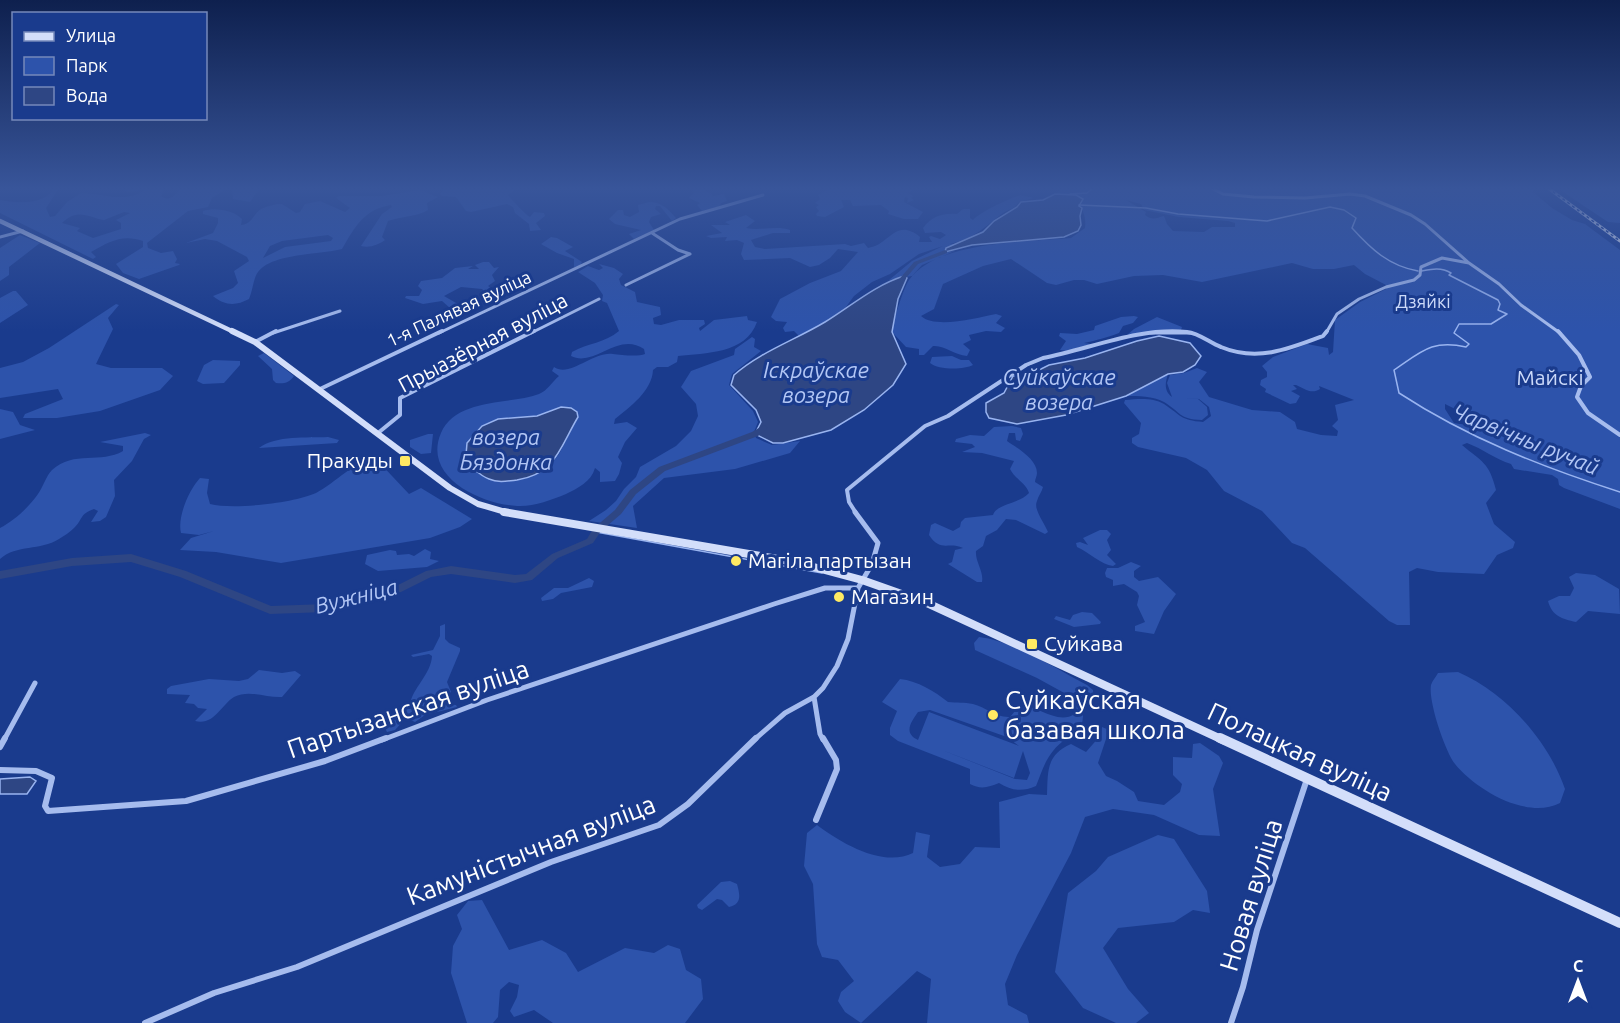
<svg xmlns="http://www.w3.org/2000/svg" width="1620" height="1023" viewBox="0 0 1620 1023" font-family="Ubuntu,sans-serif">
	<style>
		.green { fill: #2d53ab; fill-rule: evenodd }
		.water { fill: #2e4684; stroke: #99b4f0; stroke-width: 1.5 }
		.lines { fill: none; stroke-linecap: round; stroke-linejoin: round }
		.stream { stroke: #99b4f0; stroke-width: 1.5 }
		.river { fill: #2e4684; fill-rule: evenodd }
		.minor-far3 { stroke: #a6bcee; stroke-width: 3 }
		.minor-far2 { stroke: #a6bcee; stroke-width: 4 }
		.minor-far1 { stroke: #a6bcee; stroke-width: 5 }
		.minor { stroke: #a6bcee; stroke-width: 6 }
		.secondary-far3 { stroke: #d3defa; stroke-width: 4.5 }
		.secondary-far2 { stroke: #d3defa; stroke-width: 6 }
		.secondary-far1 { stroke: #d3defa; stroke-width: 8 }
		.secondary { stroke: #d3defa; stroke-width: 10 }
		.rail-casing { stroke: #fff; stroke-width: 3 }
		.rail { stroke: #1a3b8d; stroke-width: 1.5; stroke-dasharray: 3; stroke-linecap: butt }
		.poi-dot { fill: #ffea63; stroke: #1a3b8d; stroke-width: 2 }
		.labels { text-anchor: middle; stroke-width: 6; stroke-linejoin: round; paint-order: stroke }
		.far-park-label { font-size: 18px; fill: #ccdafa; stroke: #1a3b8d }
		.far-street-label { font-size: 18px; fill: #fff; stroke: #1a3b8d }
		.street-label { font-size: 21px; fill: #fff; stroke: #1a3b8d }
		.park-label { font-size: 21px; fill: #ccdafa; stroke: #1a3b8d }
		.poi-label { font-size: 21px; fill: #fff; stroke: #1a3b8d; text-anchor: start }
		.water-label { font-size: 22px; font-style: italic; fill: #b2c6f5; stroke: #1a3b8d }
		.near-poi-label { font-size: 26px; fill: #fff; stroke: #1a3b8d; text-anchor: start }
		.near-street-label { font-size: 26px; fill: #fff; stroke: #1a3b8d }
	</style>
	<rect width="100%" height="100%" fill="#1a3b8d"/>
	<path class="green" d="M46 188H62L58 190 46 208 50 217 55 216 67 202 81 193C102 193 124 204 145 190L127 192 121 188H165L161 196C168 202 176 196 180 188H260L250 202 233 199 232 190 226 189 212 198 208 207 188 211 147 243 148 248 161 253 173 251 177 259 175 263 180 264 179 265 139 279 123 273 116 264 143 247V241C122 234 109 242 91 252L96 257 93 259 0 213V200C15 203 42 205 52 191ZM124 212 130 213 116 220 121 223V229L93 238 77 231 80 228 62 223C78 207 90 218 104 220Z
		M445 188H517L508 195C512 200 525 214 530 217L534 212 544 213 545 216 536 223 541 230 530 231 529 224 515 213 513 207 507 204 471 212 466 211 456 197 442 196 440 194Z
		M690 188 697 190 705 188V191L711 193 713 196 724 194 727 201 721 203 720 206 702 211 697 205 700 203 689 198 694 192Z
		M831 188H910L913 190 908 193 913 196 911 198 914 200 907 203 908 198 905 197 904 202 923 212 918 219H904L888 214 889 211 881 205 853 206 850 200H841L844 207 825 217 817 216 816 214 819 211 816 207 819 205 815 203 820 199 818 195Z
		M1060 188H1459L1433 193 1465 188H1533V192L1552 208 1572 220 1585 224 1620 250V509L1564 488 1559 485 1558 479 1552 475 1514 469 1511 464C1495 459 1483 449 1467 443L1462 445C1482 462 1489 462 1496 490L1486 503 1494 524 1515 542 1513 548 1497 555 1484 574 1438 572 1417 568 1409 572 1410 625H1397L1389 621 1305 548 1292 543 1262 511 1224 491 1207 470 1186 458 1138 447 1132 443V438L1139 434 1141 423 1124 403 1125 400C1138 399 1152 397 1164 404 1182 416 1180 420 1203 422L1211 416 1209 407 1199 399 1175 397 1198 399 1207 407 1208 415 1202 420C1178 419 1182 413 1164 402 1153 396 1138 396 1126 396L1168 374C1165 383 1164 391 1172 397L1167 383 1170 375 1184 373 1197 368 1207 372 1199 382 1209 397 1252 410 1280 412 1295 422 1297 429 1321 435 1337 436 1338 431 1332 426 1338 420 1335 405 1354 400 1319 386 1320 389C1311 395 1304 388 1296 385H1293L1297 389 1291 391 1300 396 1296 403 1290 404 1265 392 1266 389 1260 385 1261 380 1267 377V372L1262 366 1273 357 1307 344 1328 348 1329 355 1333 352 1335 320 1360 302 1386 289V285L1365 274 1354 265 1334 269H1313L1292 263 1202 282 1163 275 1134 276 1097 284 1084 280H1074L1056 285 1047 283 1011 259 983 266 943 284 934 309 921 316C935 329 977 318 996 314L1002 316 996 323 1005 328 1001 332 986 331 969 335 971 340 963 344 970 350 967 356C954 355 945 345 933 346L924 355H919V349L906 347 892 332C893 322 903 289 909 280 936 241 1027 242 1071 238L1085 228C1087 214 1080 204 1070 194H1055L1060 191ZM1126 200 1141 204 1144 210 1179 217 1228 221 1235 223V227H1212L1204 232 1173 231 1167 224 1164 216C1156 218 1153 221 1145 215L1146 212ZM1445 404 1542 452C1512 442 1487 427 1454 423L1445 409Z
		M1557 188H1620V223L1608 222Z
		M420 190 438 197 427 203 428 210C417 217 401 216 388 221L382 237 385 240C378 245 370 248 361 246L382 214 392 207 391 205C364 209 355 227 342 249 320 255 272 253 258 272 253 279 253 290 249 299 236 306 225 306 213 296L233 288 238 283 234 271 249 261 247 257 217 241 205 239 186 243 213 233 218 223V218L203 214V211C215 207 233 210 242 219L241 225C253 224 252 215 261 209 267 206 275 204 282 204L296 213 300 212 305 204 320 201 345 212 350 208 336 198 339 196H382ZM328 235 333 238 331 241 285 247 263 258 270 246 282 241Z
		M1020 195 1034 198 1019 202C1015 209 1009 209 1003 213 983 228 977 237 950 244H955L946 248V252L955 251 922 265 912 276 889 280 912 261 943 246 919 254 890 274 872 282 854 296 846 307 826 322 799 336 794 331 785 332 783 328 787 322 776 321 771 317 780 299 810 283 841 271 858 252 838 249 830 258 819 265 810 267 790 258 744 260 741 254 744 243 737 240 725 241 727 237 711 238 706 236 722 233 711 225H730L725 222 746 215 755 221 746 228C761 231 777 225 790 230V233H773L751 240 755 247 765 249 845 244 851 246 864 243 868 248C890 245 895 217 920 237L919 242H932L929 237 931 236 940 239 946 235 941 232 925 233 923 228C932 216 943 213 957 214L963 209H970V218L973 220C980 212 1008 199 1020 195Z
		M649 202C662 202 668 209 676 218L672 221 660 206H656L655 209 661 214 651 217 649 222 654 230 634 239 629 234 641 230 615 224 609 219 618 210H623L624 215 630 217 639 212 638 205Z
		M20 235 40 243 9 267V275L0 281V248Z
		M551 237 557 238 573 247 565 251 582 262 580 266 574 267V259L557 253 541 244Z
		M483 262H489L494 268 499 267 492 275 495 281 488 286 498 293V297L494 300 482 289 461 287 444 296 463 307 459 311 450 308 442 301 423 304 405 298 406 296H419L422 290 418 286 421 281 442 278 455 268 473 266 468 269H479L475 265Z
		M599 264 614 268 623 274 619 279 621 285 635 292 637 302 660 307 661 315 653 318 654 324 661 325 679 320H704L705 324 699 328 700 331 714 320 747 316 748 320 757 322C746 354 705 353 678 356L677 362 668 367H657L653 370C652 391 630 407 615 419L614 424 627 422 637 428 625 442 618 457 622 463 619 474 615 481 600 482V472L595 468C591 482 578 488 566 494 551 500 533 507 517 506 481 504 422 477 441 433 456 398 509 405 539 394 547 391 553 381 559 376L552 371 554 367C570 378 593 351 613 354 621 355 638 357 645 354L644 349C618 331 594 368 571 356L572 352C588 343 605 343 619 331L607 303 602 301 603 295 595 283 578 272 588 266 599 270 603 268ZM537 416 578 417 559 454 549 467 524 478 480 472 465 462 468 459 467 443C487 416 506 418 537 416Z
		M13 291H16L28 305 0 323V298Z
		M116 304 119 305 108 318 113 329 96 364 111 368H162L173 376 160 390 100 411 57 418H23L25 414 63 399 58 389 0 398V368L23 362 49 348Z
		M1134 316 1138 317 1133 323 1123 326 1119 333C1106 338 1097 340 1084 343L1091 344 1068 351 1060 350 1066 341 1059 336 1060 333 1077 334 1094 330 1095 326 1121 317Z
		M1157 317 1182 327 1181 330 1126 336 1134 329Z
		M752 337 755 339 754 347 761 351 732 374 729 385 753 411 758 422 754 432 756 438 772 445 800 441 790 453 735 469 664 478 633 506 637 528 589 521 606 510 616 501 624 489 636 477 640 467 676 446 691 431 698 416 696 404 681 387 691 371 734 355 735 349Z
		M264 353 294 376C289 383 284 384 276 383L273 380 272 369 258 356Z
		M952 356 961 360H969L973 365C964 370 938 370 930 363L932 357Z
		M213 360 240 361V365L224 383 203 384 197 381 204 365Z
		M0 409 13 412 20 425 35 430 0 439Z
		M1012 426 1021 428 1023 434 1020 441 1016 440 1015 433H1009L1007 441C1017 448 1037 459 1037 473 1037 476 1035 479 1035 482L1043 487C1042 492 1038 496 1037 501 1033 509 1044 522 1048 532L1045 534 1016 520 1006 519 997 530 986 536 983 546 976 551C975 562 984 571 982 582H977L948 564 952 562 955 550 963 548C948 541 941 553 929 535L931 525 935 523 953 531 960 527 961 522 965 518 993 515C996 504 1019 504 1029 493 1026 483 1015 479 1010 469L1014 461 982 453 962 452 975 447 972 444 955 442 956 439 970 435 984 436 994 427Z
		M145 433 151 435 144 439 132 461 114 480 115 496 106 517 100 521 91 522 98 511 94 509C79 514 83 520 74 528 70 532 64 536 59 539 40 551 17 544 0 559V528C14 521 29 507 38 494 43 487 46 476 52 470 74 450 101 464 123 451V446L100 442Z
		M428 434H433L431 453 421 454 410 447V440Z
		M328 437 339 440 337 443 259 448C276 435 307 438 328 437Z
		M376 459 409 494 421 488 472 519 460 527 430 538 281 563 216 552 180 550 191 538 214 531 199 535 181 533C177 517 189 490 200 478L209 479 207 493 210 504C233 510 294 503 316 493 337 482 352 462 376 459Z
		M1100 530H1107L1111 534 1107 540 1111 550 1107 555 1116 564 1113 566C1101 565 1089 552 1077 547L1076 543 1080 542 1088 545 1083 538Z
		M425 549 431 552 430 559 439 561 427 567 378 571 365 564 367 555 390 550 396 551 397 555 409 554 414 556Z
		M1131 562 1141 566 1134 571V577L1139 581 1158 577 1176 594 1164 611 1154 634 1135 631V626L1145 622 1137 605 1139 596 1137 592 1124 584 1113 586V580L1106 577 1105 573 1107 568H1118Z
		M1576 573 1595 575 1619 589 1620 614 1588 611 1576 622C1562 619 1552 616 1548 601L1559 596H1570L1574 588 1569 577Z
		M589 578 594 581 592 587 561 593 553 599 542 601 541 598 554 588H568Z
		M1082 612 1092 613 1101 622 1100 624 1074 627 1054 619 1056 616 1070 620 1073 615Z
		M445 624V639L449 643 460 648V651L447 682 451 692 439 701 441 704 456 705 457 707 425 715 415 722 406 718 395 730 387 732 385 728 386 723 410 705C412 688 431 675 432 656L429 654 413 657 411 655 433 650 440 636V626Z
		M979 637C1014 641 1056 669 1087 685L1093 690 1094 703 1083 706C1085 741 1070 730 1053 751 1044 762 1041 774 1036 786 1022 792 1012 791 999 783 989 787 981 790 970 784V769L898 741 890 735V728L897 711 882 702 900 679C918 681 934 691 948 702 957 703 964 702 973 704 986 707 996 718 1010 717L1020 705C1039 706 1057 725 1075 714L1077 700 1037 678 975 650 974 643ZM930 710 1007 737 1019 746 929 712 918 740C903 733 911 722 918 712ZM942 750 1014 778 1023 751 1030 773 1027 780 1015 779Z
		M259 670 282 673 295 671 301 675 282 697C267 698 249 689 234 697 221 705 214 726 195 721L207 709 198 708 194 704 185 703 190 695 167 694V689L171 686 209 679 239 681 248 679Z
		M1458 672C1506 693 1548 740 1565 789L1560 803C1527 820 1476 790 1455 764 1445 751 1428 701 1431 685 1432 681 1436 677 1438 673Z
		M1102 727 1109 730 1098 763 1106 776 1117 781 1134 792 1138 801 1164 805 1180 792 1182 784 1173 775V757L1192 758 1193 744 1200 743 1219 756 1223 763 1213 789 1220 836 1199 835 1154 815 1113 809 1085 817 1071 853 1017 955 1005 984 1008 1005 1027 1015 1029 1023H927L931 979 917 971 861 1023 845 1012 838 1001 841 992 854 981 838 960 822 957 817 944 813 884 804 866 807 833 817 825C841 843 883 868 913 853L916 832 930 835 927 857 940 867 960 864 975 847 1000 848 999 802 1029 794 1047 795C1048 771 1046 755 1071 744L1086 752 1100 736Z
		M1158 835 1174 839 1207 891 1210 913 1193 910 1174 922 1118 928 1103 948 1128 989 1149 1013 1136 1023H1116L1083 1008 1055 972 1068 893 1096 871 1108 857Z
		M730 881 737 884C740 895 742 904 729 907L722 900 717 899 702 910 698 908 697 905 721 882Z
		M482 900 509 950 542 940 566 953 578 972 625 948 654 953 668 945 680 949 686 970 701 979 703 999 685 1023H553L534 1010 514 1017 510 1011 517 997 519 985 509 982 500 990 498 1017 493 1023H467L451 973 453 946 462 929 457 915 468 901Z"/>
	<path class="water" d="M1055 194 1076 195 1083 199 1079 206 1082 208 1080 216 1081 225 1078 231 1064 237 972 245 945 252 946 248 983 232 994 221 1017 207 1021 202 1043 200Z
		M904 276 907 278 898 299 892 332 906 364 893 385 864 410 831 430 783 443H773L755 434 761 422 756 410 731 385 734 375C760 352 795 340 825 322 851 306 875 285 904 276Z
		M1159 336 1190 343 1201 356 1195 365 1183 372 1168 374 1126 396 1066 415 1017 424 989 418 986 412V403L1004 393 1013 376 1029 375 1049 365 1085 358 1137 341Z
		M561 407 571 408 577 412 578 417C560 447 556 474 517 480 508 481 498 483 489 479 480 476 476 468 465 467L467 443 482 426 498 419 537 416Z
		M30 777 36 781 27 794H0V779Z"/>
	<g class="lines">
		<path class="stream" d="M1070 194 1087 193 1093 188
			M1079 205 1146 208 1178 214 1267 221 1330 207 1344 210 1356 218 1352 228C1371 249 1389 266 1418 271
			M1422 271C1432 269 1441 267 1451 273L1449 275 1498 300 1500 304 1498 310 1507 314 1491 324H1459L1454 333 1469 344 1466 347C1432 339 1421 352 1394 370L1399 393C1468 438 1542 467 1620 492
			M596 532 822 573"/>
		<path class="river" d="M945 250 947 251V253L918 264 899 286H895V284L914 262Z
			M764 425 768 428 758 436 665 471 636 494 621 514 607 526H601L599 524 601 522 615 510 630 490 659 467 752 432Z
			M596 528 601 531 593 543 558 558 532 580 515 583 451 574 431 577 401 592 326 612 270 614 180 577 131 562 72 566 0 579V571L72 558 131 554 186 571 271 606 326 604 398 585 426 571 451 566 515 575 526 574 552 554 587 539 593 529Z"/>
		<path class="minor-far3" d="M1211 188 1223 194 1254 197 1305 198 1350 194 1365 196 1411 215 1425 224 1469 263 1499 284 1521 305 1560 333
			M652 233 678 250 690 254
			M0 237 23 231
			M626 285 690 254
			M273 333 340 311
			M439 333 680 219 763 195
			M531 333 599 299
			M1151 333H1192
			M1326 333 1337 314 1359 299 1386 287 1414 280 1420 275 1421 267 1442 258 1469 263"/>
		<path class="minor-far2" d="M1558 331 1579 355 1590 377 1581 386 1577 397 1588 413 1620 435
			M255 342 276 331
			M320 389 442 331
			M378 433 400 415V398L534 331
			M856 513 849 502 847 490 925 426 948 416 1026 365 1043 358C1090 349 1138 327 1187 332 1199 333 1210 343 1221 347 1257 362 1289 349 1323 336L1327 331"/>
		<path class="minor-far1" d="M814 697 820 734 823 740
			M4 740 35 683
			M382 740 487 700 774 604 825 588H858
			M754 740 785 713 814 697 823 688 837 666 848 639 858 588 872 564 878 543 855 512"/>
		<path class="minor" d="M0 747 5 738
			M0 770 36 771 52 778 45 806 48 811 186 801 325 761 386 738
			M816 820 837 769 836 760 823 738
			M145 1023 214 993 297 967 551 862 659 825 688 804 756 738
			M1231 1023 1243 987 1257 930 1307 779"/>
		<path class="secondary-far3" d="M0 221 236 333"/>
		<path class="secondary-far2" d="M232 331 255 342 450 488 478 504 509 513"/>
		<path class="secondary-far1" d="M504 512 795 562 862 580 927 603 1223 740"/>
		<path class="secondary" d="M1220 738 1620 923"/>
		<g class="rail-casing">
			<path id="rail" d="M1548 188 1620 241"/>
		</g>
		<use href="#rail" class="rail"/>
	</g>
	<linearGradient id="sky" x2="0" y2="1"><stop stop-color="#0e204e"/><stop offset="0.57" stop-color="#38559a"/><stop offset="1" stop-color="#38559a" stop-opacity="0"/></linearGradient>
	<rect width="1620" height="331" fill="url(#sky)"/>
	<g class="poi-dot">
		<rect x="399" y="455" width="12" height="12" rx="3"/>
		<circle cx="736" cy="561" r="6"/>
		<circle cx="839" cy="597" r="6"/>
		<rect x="1026" y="638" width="12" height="12" rx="3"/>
		<circle cx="993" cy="715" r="6"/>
	</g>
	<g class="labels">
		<g class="far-park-label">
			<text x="1423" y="308">Дзяйкі</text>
		</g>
		<g class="far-street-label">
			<text transform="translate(459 309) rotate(-25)" y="6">1-я Палявая вуліца</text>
		</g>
		<g class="street-label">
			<text transform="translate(483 343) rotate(-28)" y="7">Прыазёрная вуліца</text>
		</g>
		<g class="park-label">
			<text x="1550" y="385">Майскі</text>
		</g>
		<g class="poi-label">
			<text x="393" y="468" text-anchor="end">Пракуды</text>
			<text x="748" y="568">Магіла партызан</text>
			<text x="851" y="604">Магазин</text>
			<text x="1044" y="651">Суйкава</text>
		</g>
		<g class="water-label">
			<text x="816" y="378">Іскраўскае<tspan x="816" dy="25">возера</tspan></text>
			<text x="1059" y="385">Суйкаўскае<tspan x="1059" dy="25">возера</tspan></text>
			<text x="506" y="445">возера<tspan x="506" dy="25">Бяздонка</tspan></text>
			<text transform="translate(1526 439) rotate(22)" y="8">Чарвічны ручай</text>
			<text transform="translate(356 596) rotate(-14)" y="8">Вужніца</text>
		</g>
		<g class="near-poi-label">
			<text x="1005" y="709">Суйкаўская<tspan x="1005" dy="30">базавая школа</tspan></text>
		</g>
		<g class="near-street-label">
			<text transform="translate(408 709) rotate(-19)" y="9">Партызанская вуліца</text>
			<text transform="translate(1300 752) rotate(25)" y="9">Полацкая вуліца</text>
			<text transform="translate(531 850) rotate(-21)" y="9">Камуністычная вуліца</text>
			<text transform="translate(1251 895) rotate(-73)" y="9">Новая вуліца</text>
		</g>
	</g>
	<rect x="12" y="12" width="195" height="108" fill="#1a3b8d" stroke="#7689bb" stroke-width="1.5"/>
	<rect x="24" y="32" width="30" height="9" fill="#d3defa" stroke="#7689bb" stroke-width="1.5"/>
	<text x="66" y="42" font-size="18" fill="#ffffff">Улица</text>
	<rect x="24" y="57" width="30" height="18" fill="#2d53ab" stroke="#7689bb" stroke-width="1.5"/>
	<text x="66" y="72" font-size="18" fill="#ffffff">Парк</text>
	<rect x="24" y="87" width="30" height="18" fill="#2e4684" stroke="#7689bb" stroke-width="1.5"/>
	<text x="66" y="102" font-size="18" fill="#ffffff">Вода</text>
	<g transform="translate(1578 981)" stroke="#1a3b8d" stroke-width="4.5" paint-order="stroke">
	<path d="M0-4.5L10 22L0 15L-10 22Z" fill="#ffffff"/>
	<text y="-9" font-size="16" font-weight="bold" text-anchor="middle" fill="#ffffff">С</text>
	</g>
</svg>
